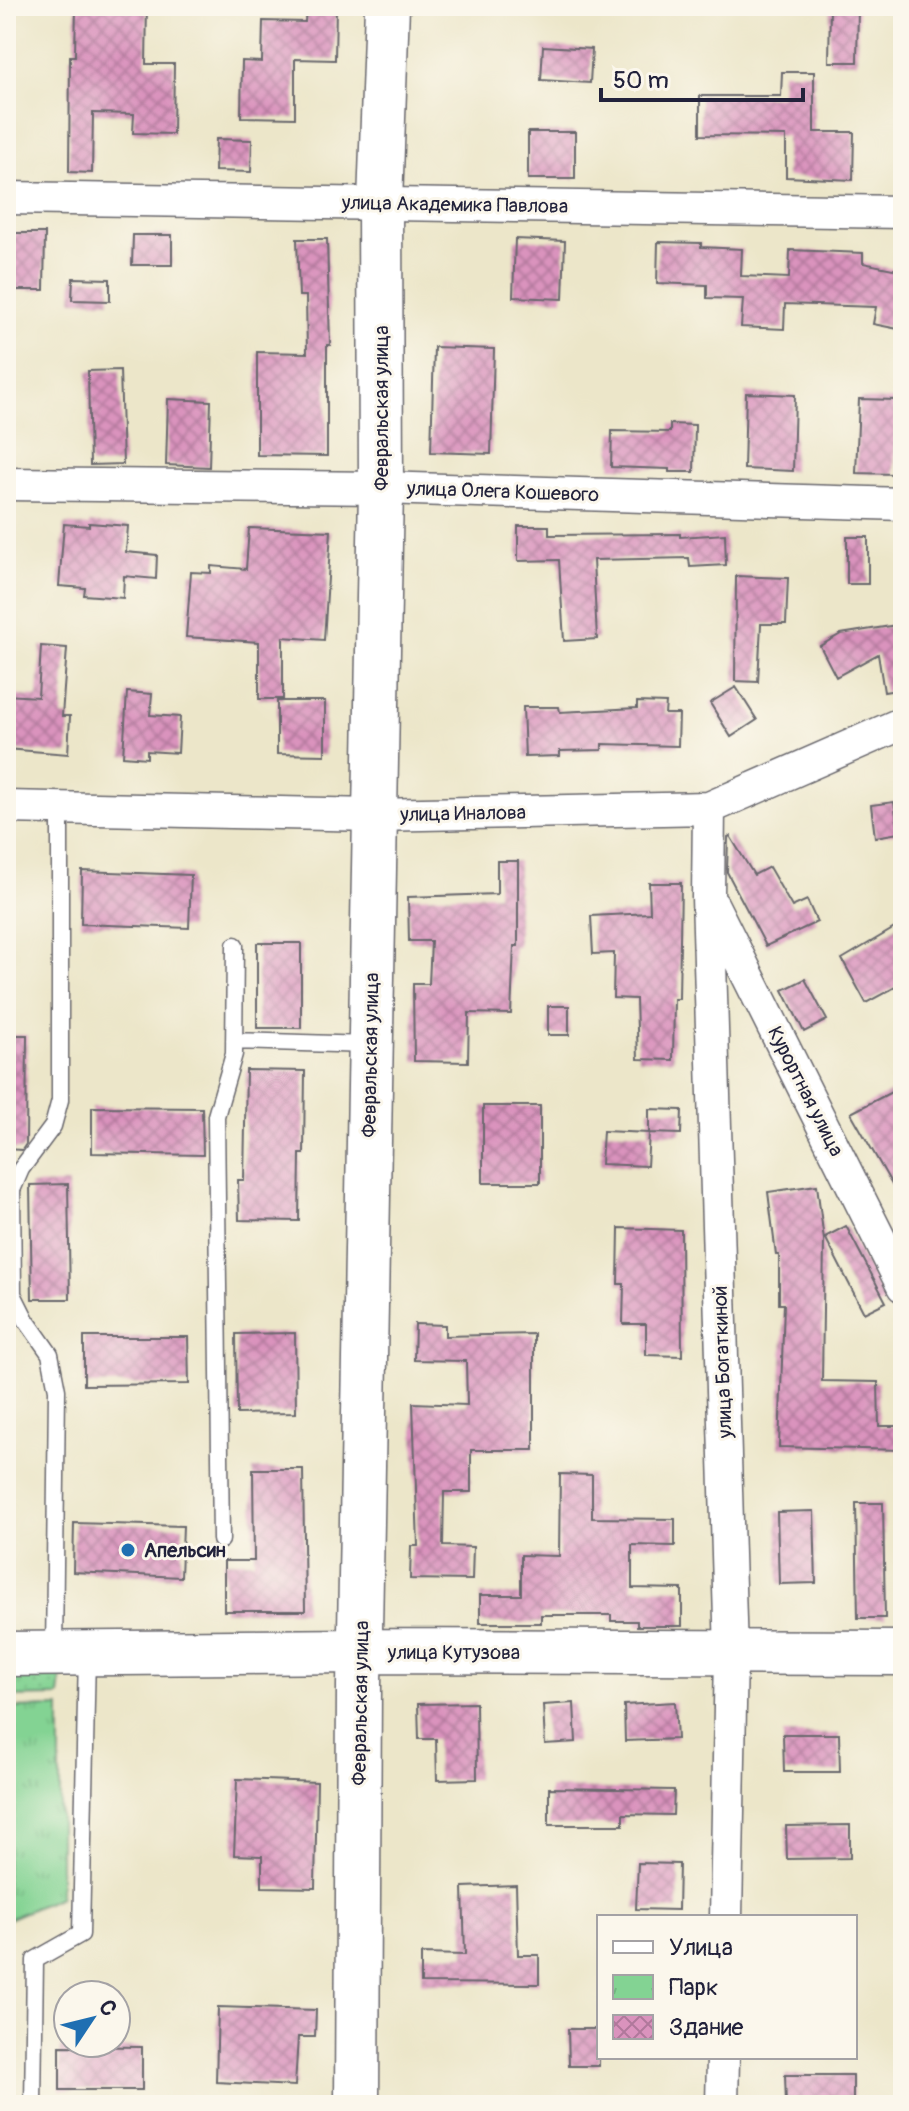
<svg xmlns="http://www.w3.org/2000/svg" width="909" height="2111" viewBox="0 0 909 2111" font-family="Pangolin,sans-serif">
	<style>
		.grass { fill: url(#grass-dots); stroke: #527a67; stroke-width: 2 }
		.park { fill: url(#park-tufts); stroke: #527a67; stroke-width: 2 }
		.building { fill: url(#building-cross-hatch) }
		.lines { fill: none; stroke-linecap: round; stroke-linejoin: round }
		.lane-casing { stroke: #69676d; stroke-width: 19 }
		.street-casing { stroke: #69676d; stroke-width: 35 }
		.secondary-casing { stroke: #69676d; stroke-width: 47 }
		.lane { stroke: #fff; stroke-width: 16 }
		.street { stroke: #fff; stroke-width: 32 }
		.secondary { stroke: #fff; stroke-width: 44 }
		.poi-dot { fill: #1f6fb2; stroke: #fbf7ec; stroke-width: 3 }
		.labels { text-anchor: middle; stroke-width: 6; stroke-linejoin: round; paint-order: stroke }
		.street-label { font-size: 20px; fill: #22223b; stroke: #fbf7ec }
		.poi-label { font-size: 20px; font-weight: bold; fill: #22223b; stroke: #fbf7ec; text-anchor: start }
	</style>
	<defs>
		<pattern id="grass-dots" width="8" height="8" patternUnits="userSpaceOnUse" patternTransform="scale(2)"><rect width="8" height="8" fill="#83d393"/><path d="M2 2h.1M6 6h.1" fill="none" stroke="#71b580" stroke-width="1.8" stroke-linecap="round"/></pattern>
		<pattern id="park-tufts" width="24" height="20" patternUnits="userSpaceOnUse" patternTransform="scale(2)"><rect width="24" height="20" fill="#83d393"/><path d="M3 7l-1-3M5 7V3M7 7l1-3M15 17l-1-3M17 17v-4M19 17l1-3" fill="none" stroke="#71b580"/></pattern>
		<pattern id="building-cross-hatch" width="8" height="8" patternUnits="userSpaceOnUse" patternTransform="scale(2)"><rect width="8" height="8" fill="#da93bd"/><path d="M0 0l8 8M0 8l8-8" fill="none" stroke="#b0789b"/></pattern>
	</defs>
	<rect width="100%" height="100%" fill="#fbf7ec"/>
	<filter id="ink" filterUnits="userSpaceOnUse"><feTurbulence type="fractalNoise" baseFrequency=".0125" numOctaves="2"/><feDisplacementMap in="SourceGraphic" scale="16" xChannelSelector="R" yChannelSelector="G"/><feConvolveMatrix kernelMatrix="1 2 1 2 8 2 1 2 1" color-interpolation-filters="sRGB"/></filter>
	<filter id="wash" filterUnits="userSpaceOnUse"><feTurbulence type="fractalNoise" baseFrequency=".006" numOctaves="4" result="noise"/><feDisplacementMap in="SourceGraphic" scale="32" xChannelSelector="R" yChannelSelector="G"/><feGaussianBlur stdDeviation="1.8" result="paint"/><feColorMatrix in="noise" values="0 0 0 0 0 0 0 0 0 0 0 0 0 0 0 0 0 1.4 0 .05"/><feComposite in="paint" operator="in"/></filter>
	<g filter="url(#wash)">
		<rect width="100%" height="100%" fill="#ece6c9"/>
		<path class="grass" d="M6 1671H62L59 1696 6 1697Z"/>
		<path class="park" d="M60 1707V1897L6 1920V1708Z"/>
		<g id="blocks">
			<path class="building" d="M76 6H147L146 64H174L173 134 133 133 134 114 93 113 92 173 69 172 70 56H75Z
				M306 6H336L335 60 295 59V118L241 117 242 61 262 62 263 21 305 22Z
				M830 6H858L857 62H829Z
				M543 46 592 49 590 83 541 80Z
				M782 72H814V132H854L853 180 786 177V136L700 135V96H781Z
				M528 132H575V179H528Z
				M216 139 252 140 251 172 215 171Z
				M6 233H45L44 290H6Z
				M133 235H172V265H132Z
				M297 239H327L330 345H327V456L257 455V352L307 353 306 296H299Z
				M515 239 565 241 563 299 513 297Z
				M658 242 701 243V247L742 249 741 276 789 278 790 250 863 253V263L903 271V330L873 324 876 307 785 304 784 329 741 327 743 299 707 298V285L657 283Z
				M73 278 110 279V301L72 300Z
				M434 347 494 349 491 454 431 452Z
				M120 370 123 464 90 465 88 371Z
				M746 393 795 395 793 471 744 469Z
				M168 399 211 401 209 467 166 465Z
				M859 399 897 400 894 474 856 473Z
				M670 424 695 425 694 472H669V469L611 467 612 431 670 432Z
				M89 523 128 526 126 552 157 555 156 579 124 576 123 598 84 595 85 588 59 586 64 524 89 526Z
				M518 526H549V535L680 534V537L725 534 726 565 690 567 689 558 593 560 597 639 564 641 559 560 518 561Z
				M249 528 331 531 324 640 283 637V699H259V642L186 637 191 572 211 573V566L246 569Z
				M847 537H868V584H847Z
				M736 576 788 578 786 624H761L758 682 735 681Z
				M903 624V689L884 692 878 654 836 677 820 646 841 634Z
				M41 646 67 648 62 716H70L68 754 6 749V695L38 697Z
				M736 687 757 720 731 737 710 703Z
				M127 692 152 694 150 715 180 717 178 753 147 751V758L123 756Z
				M277 701H325V755L277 754Z
				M637 702 666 703 665 714H679L678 746 602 744V750L560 751V756L525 757 523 707H559L560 712 637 708Z
				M894 802 899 833 875 837 871 805Z
				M730 836 754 875 769 867 792 907 807 900 817 922 766 946 727 872 728 837Z
				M497 861H518V946H514L511 1014 469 1013 468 1062 414 1061 413 984H429L431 941H409L408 897 497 894Z
				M82 871 191 875 189 928 81 924Z
				M649 883H681L679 999H674L673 1060 638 1059 636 999 613 998 614 953 593 954 591 916 650 913Z
				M903 923V983L866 1003 842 959Z
				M257 943H301V1028H257Z
				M805 979 827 1020 804 1032 783 990Z
				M548 1006H569V1035H548Z
				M6 1035H27L26 1144 22 1150 6 1149Z
				M246 1070 305 1071 304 1154H300L299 1221 239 1220 238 1180H244Z
				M903 1086V1204L851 1113Z
				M483 1106H540V1183H483Z
				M92 1107 202 1108 203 1155 92 1153Z
				M649 1109 682 1110 681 1134 649 1133Z
				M603 1131 649 1133 647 1166 601 1164Z
				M68 1184 70 1299H32L30 1185Z
				M817 1185 824 1240 822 1381 878 1382 879 1426H903V1450L779 1447 784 1304H779V1255H776L768 1192Z
				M846 1226 886 1302 864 1313 825 1237Z
				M619 1228 681 1230 682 1356 646 1355V1324H623L624 1284H618Z
				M415 1324 445 1325V1336L534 1334V1450H471V1492H444L443 1546 473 1547 472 1580 410 1579 411 1546H418L413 1403 467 1405 466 1361 414 1360Z
				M295 1333 296 1413 237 1414 236 1334Z
				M84 1337H188L189 1384 84 1385Z
				M253 1469H303L305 1611H224V1561H254Z
				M560 1474 592 1475V1518L675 1519V1546L632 1545V1588L682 1589V1626H637V1621H611V1615H541V1623H480V1595H521V1555L559 1556Z
				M856 1503H883L885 1618H858Z
				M814 1511 816 1583 779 1584 777 1512Z
				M74 1523 183 1526 181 1577 73 1572Z
				M675 1702 677 1739 625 1741 624 1705Z
				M476 1703 477 1779 437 1780 436 1739H419L418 1704Z
				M574 1703 576 1742 545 1744 543 1705Z
				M783 1734H839L840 1772H784Z
				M237 1779 317 1782 315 1888 262 1887V1856L234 1855Z
				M549 1788 674 1790 673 1815 623 1814V1825H549Z
				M850 1825V1858L787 1859 786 1826Z
				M638 1863 679 1864 678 1910 636 1909Z
				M516 1885 518 1955H539V1984L421 1983V1954L465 1955 463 1887Z
				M218 2007 316 2010 315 2037H298L295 2086 216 2082Z
				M568 2029H599V2066H569Z
				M60 2046 142 2047V2090H60Z
				M785 2075H853V2104H786Z"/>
		</g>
	</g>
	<g filter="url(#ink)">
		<use href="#blocks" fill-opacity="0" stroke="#69676d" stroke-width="2"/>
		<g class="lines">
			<g class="lane-casing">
				<path id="lane" d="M234 1041 368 1045
					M221 1540 216 1116 234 1054 235 945
					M54 1654 57 1390 50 1354 26 1320 13 1294 12 1190 21 1169 53 1126 60 1100V808
					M33 2105 35 1960 81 1934 87 1654"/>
			</g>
			<g class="street-casing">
				<path id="street" d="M6 198 903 212
					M6 484 381 488 903 504
					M6 807 374 815 709 808 903 723
					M709 808 708 897 731 1653 726 1917
					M713 906 903 1286
					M722 2105 723 2057"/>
			</g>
			<g class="secondary-casing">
				<path id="secondary" d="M6 1654 360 1651 903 1653
					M357 2105 359 1685 381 488 380 203 387 6"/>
			</g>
			<use href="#lane" class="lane"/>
			<use href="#street" class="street"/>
			<use href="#secondary" class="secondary"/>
		</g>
	</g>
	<circle class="poi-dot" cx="128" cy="1550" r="8"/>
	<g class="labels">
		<g class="street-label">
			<text transform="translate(455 204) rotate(1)" y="7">улица Академика Павлова</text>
			<text transform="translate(381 408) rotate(-90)" y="7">Февральская улица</text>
			<text transform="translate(503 491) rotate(2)" y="7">улица Олега Кошевого</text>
			<text transform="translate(463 813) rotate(-1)" y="7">улица Иналова</text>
			<text transform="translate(370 1055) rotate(-89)" y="7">Февральская улица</text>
			<text transform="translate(806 1091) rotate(63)" y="7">Курортная улица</text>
			<text transform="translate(722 1362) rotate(-92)" y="7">улица Богаткиной</text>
			<text x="454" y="1659">улица Кутузова</text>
			<text transform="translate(360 1703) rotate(-89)" y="7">Февральская улица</text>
		</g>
		<g class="poi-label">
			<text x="144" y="1557">Апельсин</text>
		</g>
	</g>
	<rect width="909" height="2111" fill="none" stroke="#fbf7ec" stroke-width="32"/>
	<rect x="597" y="1915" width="260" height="144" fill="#fbf7ec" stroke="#a4a2a5" stroke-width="2"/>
	<rect x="613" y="1941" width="40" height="12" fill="#ffffff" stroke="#a4a2a5" stroke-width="2"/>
	<text x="669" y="1955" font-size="24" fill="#22223b">Улица</text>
	<rect x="613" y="1975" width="40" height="24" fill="url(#park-tufts)" stroke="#a4a2a5" stroke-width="2"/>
	<text x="669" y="1995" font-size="24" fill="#22223b">Парк</text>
	<rect x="613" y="2015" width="40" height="24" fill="url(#building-cross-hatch)" stroke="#a4a2a5" stroke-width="2"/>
	<text x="669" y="2035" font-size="24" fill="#22223b">Здание</text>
	<g transform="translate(92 2019) rotate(55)"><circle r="38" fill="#fbf7ec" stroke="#a4a2a5" stroke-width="2"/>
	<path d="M0-6L14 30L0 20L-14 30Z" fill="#1f6fb2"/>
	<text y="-12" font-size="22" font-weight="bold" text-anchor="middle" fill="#22223b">С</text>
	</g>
	<path d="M601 88v12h202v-12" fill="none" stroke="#22223b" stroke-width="4"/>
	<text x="613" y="88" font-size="24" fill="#22223b" stroke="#fbf7ec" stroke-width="6" paint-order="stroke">50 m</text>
</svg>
